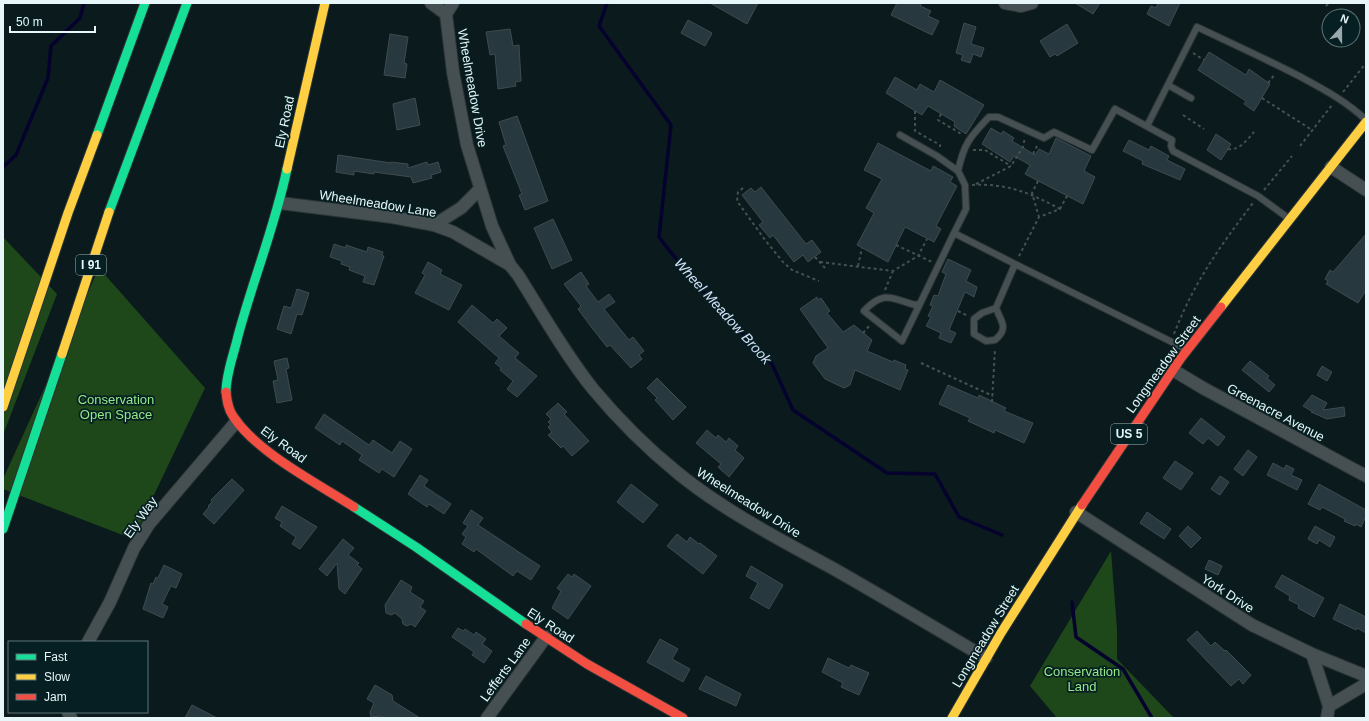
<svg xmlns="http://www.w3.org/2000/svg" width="1369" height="721" viewBox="0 0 1369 721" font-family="Arial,sans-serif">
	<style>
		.green { fill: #1e471a }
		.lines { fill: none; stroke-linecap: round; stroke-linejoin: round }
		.stream { stroke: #05022e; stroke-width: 3.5 }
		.building { fill: #27383f; stroke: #404b4f }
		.lane-casing { stroke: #2b3536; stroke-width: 8 }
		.street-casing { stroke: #2b3536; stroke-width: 14 }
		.fast-casing { stroke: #2b3536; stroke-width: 11 }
		.slow-casing { stroke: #2b3536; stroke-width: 11 }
		.jam-casing { stroke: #2b3536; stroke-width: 11 }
		.path { stroke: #465051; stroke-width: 2; stroke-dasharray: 3 3; stroke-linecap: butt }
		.lane { stroke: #465052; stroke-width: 6 }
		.street { stroke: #465052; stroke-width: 12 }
		.fast { stroke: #16e098; stroke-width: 9 }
		.slow { stroke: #ffcf43; stroke-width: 9 }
		.jam { stroke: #f24e42; stroke-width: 9 }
		.labels { text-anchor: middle; stroke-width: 3.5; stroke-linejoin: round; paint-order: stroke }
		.shield { fill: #051f22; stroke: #a3b6b8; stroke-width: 1 }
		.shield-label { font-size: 12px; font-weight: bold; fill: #e7f6f8 }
		.street-label { font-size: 13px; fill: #e7f6f8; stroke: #051f22 }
		.park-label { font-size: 13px; fill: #95ea88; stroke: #051f22 }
		.water-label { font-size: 14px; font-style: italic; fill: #dbe2f8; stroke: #051f22 }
	</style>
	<rect width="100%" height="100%" fill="#0b1a1c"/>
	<path class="green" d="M3 237 57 294 3 435Z
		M99 268 205 388 133 539 3 489V479Z
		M1111 551 1117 629V659L1174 718H1057L1030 686Z"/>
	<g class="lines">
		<path class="stream" d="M607 3 599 26 671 125 659 237 695 283 772 364 793 410 887 473 935 474 959 517 1002 535
			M3 167 16 155 48 78 51 46 80 18 84 3
			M1072 602 1076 637 1123 669 1152 718"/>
	</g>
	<path class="building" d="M710 3H758L747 24Z
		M897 3H922L920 6 931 11 928 16 939 21 932 35 891 15Z
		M1075 3H1100L1093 14Z
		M1158 3H1180L1169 26 1147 14 1151 6 1156 8Z
		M688 20 712 33 705 46 681 33Z
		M964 23 976 27 971 44 984 48 981 57 973 54 970 63 961 60 963 55 956 53Z
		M1067 24 1078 43 1057 56 1055 54 1050 57 1040 41Z
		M510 29 513 46 519 45 521 81 515 82 516 86 498 89 495 54 490 55 486 32Z
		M390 34 408 37 404 63 407 64 405 78 384 75Z
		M1209 52 1246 75 1249 69 1270 84 1254 111 1244 104 1246 101 1198 70Z
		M895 77 917 90 920 84 934 92 940 80 984 105 966 134 954 126 955 122 928 106 922 115 886 93Z
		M415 98 420 125 397 130 393 104Z
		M517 116 548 201 525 210 519 195 522 194 503 146 506 145 499 122Z
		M991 128 1001 134 1003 131 1014 138 1012 141 1035 155 1039 149 1049 154 1056 138 1091 156 1084 171 1095 177 1083 204 1025 174 1030 165 1014 156 1010 162 982 144Z
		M1216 134 1231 144 1221 160 1207 150Z
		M1129 140 1149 150 1151 146 1169 156 1167 160 1185 169 1180 180 1142 164 1143 161 1123 151Z
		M878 143 931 171 933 166 953 177 950 182 957 186 936 226 941 229 934 242 905 227 888 262 857 245 874 213 866 208 882 179 864 170Z
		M338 155 391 163V162L408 164V168L427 162 428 165 438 162 441 172 431 175 432 178 413 183 411 177 374 172V174L354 171V175L336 172Z
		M761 187 806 244 812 240 821 252 808 262 803 255 794 262 773 235 770 238 759 225 763 222 742 195 751 188 755 192Z
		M553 219 572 260 552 269 534 228Z
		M1366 234V290L1358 303 1326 284 1328 281 1325 279 1330 270 1333 272Z
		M334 244 346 248V245L367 252 368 247 383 252 382 256H384L374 285 363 282 365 276 349 270 350 267 341 264 342 261 330 257Z
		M948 259 971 270 966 281 977 287 974 297 965 292 949 330 956 333 951 343 939 338 941 333 926 326 931 317 928 316 933 306 930 305 934 295 938 296 946 274 942 272Z
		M428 262 442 270 440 274 462 285 449 310 415 293 425 275 422 273Z
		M581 272 589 284 586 286 598 302 609 294 615 302 604 309 629 340 633 337 644 351 639 355 642 359 631 368 610 345 607 347 592 328 578 309 581 306 564 284Z
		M297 289 309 293 302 315 297 314 291 334 277 329 284 306 291 308Z
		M817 297 818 300 821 298 830 311 827 313 843 332 854 325 872 340 867 351 893 362 894 360 906 365 905 369 908 370 900 390 855 370 850 385 844 388 825 379 813 363 816 356 828 348 800 309Z
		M472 305 493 323 497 319 507 328 499 336 519 353 515 358 537 376 517 397 507 389 513 381 500 370 501 368 495 363 499 358 458 322Z
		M287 358 289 368 286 369 292 400 277 403 273 381 278 380 274 361Z
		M1250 361 1269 376 1267 378 1275 385 1269 392 1242 370Z
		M1322 366 1332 372 1327 381 1317 375Z
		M657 378 686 407 673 420 655 400 657 398 647 388Z
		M948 385 978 398 979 395 1006 408 1004 411 1033 423 1024 443 995 430 994 433 968 421 970 418 939 404Z
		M1312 395 1327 403 1323 410 1344 407 1345 416 1327 419 1311 412H1313L1303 406Z
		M558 403 567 412 564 414 589 441 572 456 563 446 561 448 548 435 552 432 548 427 551 424 548 422 551 419 546 414Z
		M324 414 369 445 373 440 392 453 400 441 412 449 394 477 382 469 379 473 359 460 362 455 342 441 340 445 315 428Z
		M1201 418 1225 437 1218 446 1208 438 1203 444 1189 433Z
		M707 430 716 438 718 435 726 442 729 438 738 446 735 450 744 458 729 477 718 467 721 464 696 443Z
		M1248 450 1257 457 1243 476 1234 469Z
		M1175 461 1193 473 1181 490 1163 478Z
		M1273 463 1284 469 1286 465 1294 469 1291 475 1302 480 1297 490 1267 475Z
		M420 475 428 480 424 486 451 504 444 514 429 504 427 507 408 494Z
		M1220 476 1229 482 1220 495 1211 489Z
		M232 479 244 490 214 524 203 514 209 507 208 506 212 502 211 500Z
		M631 484 658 505 643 523 617 502Z
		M1319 484 1366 510V516L1361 527 1356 524 1355 526 1344 521 1345 519 1322 507 1320 510 1308 504Z
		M282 506 317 527 300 549 292 544 296 537 280 526 282 522 275 518Z
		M471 510 483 518 478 525 540 566 531 580 517 571 513 576 476 549 474 552 462 544 466 537 462 534 468 526 463 523Z
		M1147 512 1171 529 1164 539 1140 523Z
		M1188 526 1201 538 1191 548 1179 536Z
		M1315 526 1335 537 1330 547 1319 540 1317 544 1308 539Z
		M677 534 687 542 690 537 699 544 700 543 717 556 703 574 667 546Z
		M343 539 354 548 348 555 359 563 357 565 362 569 345 594 339 589 337 563 327 576 319 569Z
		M1209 560 1222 566 1218 575 1205 569Z
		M164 565 182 574 176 588 171 586 162 604 168 607 163 618 143 609 151 583 153 584 156 577 158 578Z
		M751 566 783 585 769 609 750 598 758 583 746 576Z
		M568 574 572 577 574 574 591 586 568 619 552 608 561 591 557 588Z
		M1282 575 1324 598 1314 617 1298 608 1299 605 1289 600 1290 596 1275 587Z
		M401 580 412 587 410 592 424 601 420 607 426 611 415 627 411 624 407 626 403 624 402 619 395 613 391 615 386 613 385 605Z
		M1340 604 1366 617V633L1357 628 1356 630 1333 619Z
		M458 628 463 631 465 629 474 635 476 632 486 639 482 644 492 651 484 663 472 655 474 652 452 637Z
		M1197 631 1211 646 1215 642 1225 651 1226 650 1251 675 1243 684 1239 679 1231 686 1187 640Z
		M660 639 678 649 672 659 690 669 683 682 647 662Z
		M828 658 849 668 851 665 869 673 859 695 841 687 843 683 822 672Z
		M706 676 741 694 736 706 699 689Z
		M375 685 392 695 393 701 420 718H385L381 716 371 717 370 712 374 703 367 699Z
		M192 705 217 718H185Z"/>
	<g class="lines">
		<g class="lane-casing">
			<path id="lane" d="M1168 85 1191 98
				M1147 126 1197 27C1231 43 1266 59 1299 76 1323 89 1346 101 1366 120
				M900 135 937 156 958 171 965 185 966 209 954 233
				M958 171C964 143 970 137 989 117H998L1044 138 1054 132 1092 150 1115 109 1172 140 1171 146 1173 151 1258 196 1288 218
				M1015 264 1186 349
				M919 304 915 305C891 298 883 290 864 311L902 341 954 233 1015 264 996 308 982 313 974 319V334L986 341 995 340C1010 328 1000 320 996 308"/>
		</g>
		<g class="street-casing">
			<path id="street" d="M431 3 446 14
				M453 3 446 14 453 72 467 145 492 226 510 265 518 275C542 313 565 354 593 389 618 419 648 449 679 474 726 512 781 540 834 569 885 598 935 628 986 658
				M1005 3 1021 6 1032 3
				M1331 167 1366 190
				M280 203 392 217 434 225 453 232 510 265
				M434 225 461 208 480 189
				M1173 370 1203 388 1366 476
				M1076 512 1252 625 1312 654 1329 706 1327 718
				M88 642 110 602 134 548 149 524 236 422
				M1312 654 1366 676
				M1329 706 1366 684
				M68 712 71 718
				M487 718 546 637"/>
		</g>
		<g class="fast-casing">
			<path id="fast" d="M97 135 145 3
				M109 212 187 3
				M226 392C226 373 234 354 238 336 253 280 275 226 287 169
				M354 507 416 547 526 624
				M3 529 62 354"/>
		</g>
		<g class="slow-casing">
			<path id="slow" d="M287 169 325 3
				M1221 307 1366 122
				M62 354 109 212
				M3 407 68 213 97 135
				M952 718 1001 633 1082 505"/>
		</g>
		<g class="jam-casing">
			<path id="jam" d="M226 392C227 401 228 409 233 416 256 452 317 483 354 507
				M1082 505 1181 358 1221 307
				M526 624 587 664 683 718"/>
		</g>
		<path class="path" d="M1326 6 1329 3
			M1193 53 1204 60
			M1268 83 1275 74
			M1343 92 1366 63
			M1262 98 1312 130
			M915 111V131L940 145V147
			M941 114 938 120 963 135
			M1183 115 1204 129
			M1300 146 1332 105
			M1228 149C1239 151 1247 140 1254 132
			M973 150H985L1011 166
			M1033 154 1038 144
			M1038 181 1032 193 1039 217
			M976 184 1011 166 1023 147 1025 137
			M972 185C1006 183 1031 193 1060 209L1039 217 1018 258
			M743 188 738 192 737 201 765 240 783 262 792 270 819 281
			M1264 190 1292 156
			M1060 209 1067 196
			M896 245 932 262
			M815 257 825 268
			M820 262 893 271 918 256 927 239
			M858 266 862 248
			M885 290 893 271
			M958 311 968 316
			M863 333 870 325
			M1174 334C1193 284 1220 246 1253 203
			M921 363 993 396
			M992 402 995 349"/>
		<use href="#lane" class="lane"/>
		<use href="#street" class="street"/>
		<use href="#fast" class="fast"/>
		<use href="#slow" class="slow"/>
		<use href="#jam" class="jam"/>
	</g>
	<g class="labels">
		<g class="shield">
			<rect x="76" y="255" width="30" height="20" rx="3"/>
			<rect x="1111" y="424" width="36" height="20" rx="3"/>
		</g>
		<g class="shield-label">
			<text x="91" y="269">I 91</text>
			<text x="1129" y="438">US 5</text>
		</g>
		<g class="street-label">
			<text transform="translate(473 88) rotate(80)" y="5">Wheelmeadow Drive</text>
			<text transform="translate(284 122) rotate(-78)" y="5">Ely Road</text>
			<text transform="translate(378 203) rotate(9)" y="5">Wheelmeadow Lane</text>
			<text transform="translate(1163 364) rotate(-54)" y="5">Longmeadow Street</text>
			<text transform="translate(1276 412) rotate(28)" y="5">Greenacre Avenue</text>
			<text transform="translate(284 444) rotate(36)" y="5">Ely Road</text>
			<text transform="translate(749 502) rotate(32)" y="5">Wheelmeadow Drive</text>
			<text transform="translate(140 517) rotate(-54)" y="5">Ely Way</text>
			<text transform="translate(1228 593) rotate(33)" y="5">York Drive</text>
			<text transform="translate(551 625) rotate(33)" y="5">Ely Road</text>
			<text transform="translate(985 636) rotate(-59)" y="5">Longmeadow Street</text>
			<text transform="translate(505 669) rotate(-54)" y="5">Lefferts Lane</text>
		</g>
		<g class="park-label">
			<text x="116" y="404">Conservation<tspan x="116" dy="15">Open Space</tspan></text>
			<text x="1082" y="676">Conservation<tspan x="1082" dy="15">Land</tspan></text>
		</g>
		<g class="water-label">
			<text transform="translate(723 311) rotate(48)" y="5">Wheel Meadow Brook</text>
		</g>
	</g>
	<rect width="1369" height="721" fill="none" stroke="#e7f6f8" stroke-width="8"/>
	<rect x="8" y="641" width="140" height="72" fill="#051f22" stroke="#5f7578"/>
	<rect x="16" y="654" width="20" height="6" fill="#16e098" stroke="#5f7578"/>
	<text x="44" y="661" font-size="12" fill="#e7f6f8">Fast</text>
	<rect x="16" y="674" width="20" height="6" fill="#ffcf43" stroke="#5f7578"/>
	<text x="44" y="681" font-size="12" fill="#e7f6f8">Slow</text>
	<rect x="16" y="694" width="20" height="6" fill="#f24e42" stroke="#5f7578"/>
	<text x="44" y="701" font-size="12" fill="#e7f6f8">Jam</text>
	<g transform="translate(1341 28) rotate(21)"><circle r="19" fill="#051f22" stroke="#5f7578"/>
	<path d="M0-3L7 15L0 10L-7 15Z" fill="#9aa9ab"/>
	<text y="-6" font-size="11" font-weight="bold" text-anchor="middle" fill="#e7f6f8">N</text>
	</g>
	<path d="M10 26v6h85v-6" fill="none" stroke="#e7f6f8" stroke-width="2"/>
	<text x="16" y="26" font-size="12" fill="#e7f6f8" stroke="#051f22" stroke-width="3" paint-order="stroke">50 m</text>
</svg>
